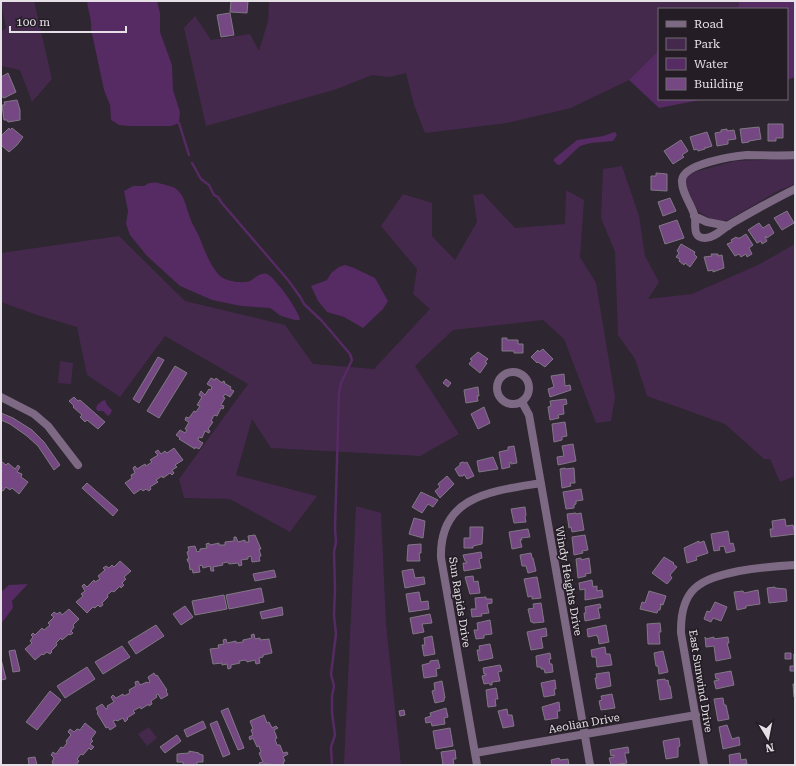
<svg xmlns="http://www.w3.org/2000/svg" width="796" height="766" viewBox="0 0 796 766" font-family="'Roboto Serif',serif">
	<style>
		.green { fill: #45294d }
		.water { fill: #562a63 }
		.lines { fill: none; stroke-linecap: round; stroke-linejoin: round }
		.stream { stroke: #562a63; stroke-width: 2.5 }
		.building { fill: #754884; stroke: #807883 }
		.street { stroke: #7d6984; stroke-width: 8 }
		.labels { text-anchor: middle; stroke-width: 3.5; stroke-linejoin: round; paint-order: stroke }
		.street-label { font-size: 11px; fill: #e5e0e6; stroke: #241d26 }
	</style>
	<rect width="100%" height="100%" fill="#2e2630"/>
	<path class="green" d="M1 1H34L52 79 32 102 20 70 1 66V32L6 28Z
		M269 1H738L739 6 732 9H659V50L629 80 571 108 507 123 425 133 414 105 406 73 390 77 372 75 337 89 206 126 184 28 195 16 211 40 250 34 259 51 268 21Z
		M795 159V184L778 191 728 220 720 221 711 219 699 212 693 203 685 181 687 176 691 173 735 161Z
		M622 166 639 216 645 256 659 282 648 299 692 294 760 264 795 244V476L780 482 770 459H764L725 424 647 396 635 359 618 335 615 252 601 218 603 169Z
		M566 190 584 200 580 257 596 283 615 397 611 421 596 423 564 339 543 320 453 330 415 366 459 434 420 456 271 448 252 419 236 475 317 496 290 532 230 499 184 498 179 479 248 384 165 336 120 397 87 375 77 327 37 315 1 302V253L119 236 185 301 285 325 313 364 374 369 430 309 413 294 417 269 381 226 403 194 432 203V236L455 260 477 222 473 195 483 194 515 228 565 224Z
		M60 361 73 363 71 384 58 383Z
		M356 506 381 513 386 624 401 765H344Z
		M149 727 157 738 147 746 138 734Z"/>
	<path class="water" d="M87 1H157L160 13V32L172 65 173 90 180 112 179 123 171 126H129L119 125 111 120 110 105 104 90 91 29C92 19 88 11 87 1Z
		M738 1H795V77L787 80V9H732L739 6Z
		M659 50V99H705L659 108 629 80Z
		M615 132 617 135 613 141 591 143 580 146 561 164 558 165 554 161V159L577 140 603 136Z
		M149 183C151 183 155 182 158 183 160 183 174 187 175 188 184 194 186 206 189 215 191 222 195 228 198 234 204 248 209 264 219 275 224 281 242 284 250 281 255 278 260 272 267 274 274 276 300 312 300 320H295L281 316 270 308 241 306 212 300 180 286 147 256 130 235 126 224 128 211 124 191 133 186H144Z
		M345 265 354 268 375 278 388 301 383 309 363 328 344 317 327 312 318 301 311 286 327 280 331 273 339 267Z
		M105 400 107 405 112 410 111 413 108 416 103 411H98L96 409 97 405 102 401Z
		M28 584 12 601 13 608 1 624V592L9 585Z"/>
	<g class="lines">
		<path class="stream" d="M179 123 189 155
			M192 163 201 179 209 185 214 195 218 197 221 202 288 280 301 298 304 304 322 321 350 354 352 360 341 383 339 393 335 528 336 542 334 552 335 589 334 615 336 634 331 674 334 686 332 696V713L335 735 331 747 332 765"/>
	</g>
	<path class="building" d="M231 1H248L247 13 230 12Z
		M230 13 234 35 221 37 217 15Z
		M8 73 16 92 4 98 1 96V77Z
		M17 100 20 110V120L8 122 7 120H4L2 105H5L4 102Z
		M768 124H783V138H776V141H768Z
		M759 127 761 139 749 141V142L742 143 740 129Z
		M9 128 10 130 12 128 23 137 17 145 9 152 1 145V136Z
		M727 129V131L734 130 736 139 728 140V144L717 146 715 133 721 132V130Z
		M707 132 712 146 706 148 705 147V149L698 151 697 149 694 150 690 137Z
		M681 140 688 151 682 155 684 157 673 164 664 151Z
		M656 173 667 174V191L651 190V176H656Z
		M670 198 676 211 663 216 658 202Z
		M787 211 794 223 782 230 774 218Z
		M677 220 684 238 665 244 659 226Z
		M759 223 763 228 769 224 774 233 767 238 766 236 765 237 767 241 762 244 761 241 757 243 748 230Z
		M746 234 753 245 749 248 752 254 747 257 746 254 741 257 739 254 735 256 727 244 732 242 731 240 736 237 737 238H740Z
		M681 244 695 252 694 254 697 257 690 267 685 263 684 265 679 261 680 259 676 257 679 253 677 251Z
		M711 254H718V256L722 255 724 268 713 272V270L708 271 704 257 712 256Z
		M502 338H507V340H518V344H523V353H514V351H502Z
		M543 349 553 359 545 367 538 362 537 363 531 357 538 350 539 352Z
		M478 352 488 359 485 362 487 363 480 373 469 364 472 360 470 359Z
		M158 357 164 360 139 403 133 399Z
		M175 366 187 373 159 418 147 411Z
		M564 374 565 386 570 385 571 390 550 397 548 389 554 387 551 376Z
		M211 378 215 380 216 378 222 383 223 381 225 382 224 383 231 387 230 389 234 391 230 397 225 394 223 397 225 398 221 405 224 406 223 409 221 408 217 416 214 415 211 421 213 422 208 429 210 431 209 433 205 431 202 438 199 437 198 440 203 443 199 449 195 447V449L179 439 180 438 176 435 180 430 185 433 187 430 185 429 189 422 185 420 186 417 189 418 194 411 196 412 200 406 197 405 202 397 199 395 201 391 205 395 209 389 211 390 212 387 207 384Z
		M446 379 451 383 448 387 443 383Z
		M478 387 479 396H477L478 401 466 403 464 390Z
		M74 397 78 401 80 400 105 422 98 429 87 420 85 422 80 417 82 415 73 407 74 406 69 401Z
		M566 399 567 404 563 405 564 414 558 415 559 418 550 420 548 407 551 406 550 401Z
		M484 407 490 423 478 429 471 414Z
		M1 413 13 418 32 430 44 442 60 465 54 470 38 446 27 436 10 424 1 420Z
		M565 422 567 436 562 437V440L554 442 552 424Z
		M573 444 576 461 558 465 557 457 564 456 562 446Z
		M514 446 517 463 511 464V462L509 463 510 467 502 469 499 452 508 450V447Z
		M174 448 183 460 175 465 177 467 172 470 174 473 172 475 170 473 163 478 162 476 156 480 158 482 150 487 151 489 149 491 146 489 143 491 141 489 134 494 125 483 132 478 131 475 135 473 133 468 135 466 137 469 145 464 146 466 152 462 150 460 158 455 155 452 158 450 161 454 165 451 167 453Z
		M493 457 498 469 479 472 477 461Z
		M1 459H2L1 461 6 465 8 463 15 469 18 465 20 467 17 472 22 474 21 477 28 482 19 494 12 488 10 490 6 487 3 491 1 490 2 487 1 486Z
		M463 462 465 463 467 462 474 476 467 479 464 474 463 476H459L455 469 460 465V463Z
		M565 468V469L574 468 575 483H570L571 486 562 488 560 469Z
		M447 476 454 484 440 498 435 491 440 487 438 484Z
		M87 483 118 510 113 516 82 488Z
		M581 489 583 500 576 501V504L574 505V508L566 509 563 492Z
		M421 492 438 500 433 507 428 504 422 513 412 507Z
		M525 507 526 515 525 517 526 522 514 523 511 509Z
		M576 513V514L581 513 584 530 572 532 571 527 569 528 567 514Z
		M414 518 425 521 423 538 409 534Z
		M785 519 786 526 793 525 795 534 771 537 770 529H773L772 521Z
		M470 527H483L482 544 473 546V548H464V538H470Z
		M528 529 530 537 521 538 522 540H520L522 547 512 549 509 532Z
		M728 531 730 544 733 543 735 551 726 553 724 546 719 547 720 550 714 551 711 534Z
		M255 535 261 549H259L261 556 259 557 260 561 252 562 251 556 248 557V559L241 560 242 565 239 566 238 563 229 564 228 562 222 563 223 565 213 567 214 571H211L210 566 203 568 202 565 199 566 200 572 193 573 192 569 190 570 189 562H188L187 559H189L187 552 189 551 188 547 195 546 197 552 200 551V549L207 548 206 544 209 543 210 545 219 543V545H225V542L234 541V537H236L238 542 245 540V542H249L248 536Z
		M585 535 588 550 582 551 583 553 574 555 572 537Z
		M699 541V543L704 541 708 553 696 557 697 560 687 563 684 548Z
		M421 544V553H419L420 561H407L408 545Z
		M481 552 482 558 479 559 481 568 464 571 463 563H467L466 561H465L463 555Z
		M531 553 532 558H533L536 571 528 573 526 566H522L520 555Z
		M664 557 674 563 673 564 677 567 670 575 672 578 667 584 652 573Z
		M581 558V560L589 558 591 573 585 574 586 576 578 578 576 559Z
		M120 561 131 571 124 577 126 579 122 583 124 585 121 588 120 586 114 592 112 591 107 595 108 597 102 603 103 605 100 607 98 605 95 608 93 607 87 613 76 602 83 596 81 594 85 591 82 586 84 584 87 587 94 580 95 582 100 579 98 576 105 570 103 568 106 566 109 568 112 565 114 567Z
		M413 569 415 578 424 577 425 584 405 588 402 571Z
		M274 570 276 577 255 581 253 574Z
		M473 576 474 582 478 581 480 593 470 594 465 577Z
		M537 577 541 598 532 599V596L528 597 524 579Z
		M592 580 593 587 597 586V591L602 590 603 597 585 600V589L580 590 579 583Z
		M775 587V588L786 589 787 601 769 603 767 588Z
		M261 588 264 602 229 609 226 595Z
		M758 590 760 604 746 606V608L737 610 734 592 743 591 744 593Z
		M649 591 666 596 663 605 660 604 661 605 660 610H658L657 613 640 609 642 602 645 603Z
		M419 592 421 602 428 601 429 609 409 612 406 594Z
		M224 595 227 609 195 615 192 601Z
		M486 597V599H492V603L487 604 489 613 481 614 482 616 472 617 471 609H476L475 598Z
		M715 602 727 607 721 621 713 618 711 622 704 619 707 611 710 612Z
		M541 603 544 622 533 623V622H531L528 609 534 608 533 604Z
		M600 604 601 608H598L600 618 585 621 584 613H586L585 607Z
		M185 606 193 617 181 625 173 614Z
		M282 607 283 615 262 619 260 612Z
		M69 609 79 619 73 625 74 627 71 631 73 633 70 635 69 634 62 640 61 638 56 643 57 645 51 651 52 652 50 654 47 652 43 655 42 654 35 660 25 649 32 643 30 641 33 637 31 635 33 633 35 635 42 628 44 630 50 625 48 623 54 617 51 615 54 612 57 614 60 612 62 615Z
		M430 614 432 623 422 624 424 632 413 634 410 618Z
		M490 620 492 634 484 635V638L476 639 474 630H478L477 623Z
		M660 623 661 632H659L660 644H648L647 624Z
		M156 625 164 636 136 654 128 642Z
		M606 625 609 642 599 644 598 637H597V635L588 637 587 629Z
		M546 628 547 636 541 637 543 648 531 650 527 632Z
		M254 634 255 639 260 638V640L269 639 272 653 263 655V657L259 658 260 663 256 664 255 660 247 662 246 660 239 661 240 663 231 665V668L228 669 227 664 222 665V663L213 664 210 649 219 648 218 645 224 644 223 640 226 639 227 643 236 641V643L243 642V640L252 638 251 635Z
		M432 636 435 654 424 656 422 645H425L424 638Z
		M705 637 706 639 714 637V639L728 637 729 643H727L731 658 716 661 714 646 706 647Z
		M490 644 493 658 479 661 477 650H480L479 646Z
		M122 646 130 657 103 674 95 662Z
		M605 647 606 654H610L612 665 597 667 596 657H592L591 650Z
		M15 650 20 671 13 672 9 651Z
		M663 651 668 672 659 674 658 666H656L654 653Z
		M550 653 551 659H549L550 664H552L553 672 545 673 544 669H541V667H537L536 656Z
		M785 653H791V659H785Z
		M794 654 795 671H790V666H794Z
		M1 659 6 679 1 680Z
		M438 660 440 668 436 669 437 676 424 678 422 665 430 663V661Z
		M500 665 502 671 498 672 500 681 492 682V685H490L489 683 484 684 482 676 486 675V674H484L483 668Z
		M87 667 95 679 65 698 57 686Z
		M731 671 734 685 716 689 714 681 719 680V679H716L715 674Z
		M609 672 611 686 597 689 595 678H597L596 674Z
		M154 673 156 676 157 675 167 690 166 691 168 695 161 699 158 694 156 695 157 697 151 701 152 704 149 706V704L141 709 140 707 133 711 135 713 127 718 128 719 125 722 123 718 117 721 116 720 113 721 116 726 110 730 108 727 106 728 97 713 98 712 96 708 102 704 106 709 108 708 107 706 114 702 111 697 113 695 116 698 123 694 124 696 130 693 129 690 136 686 135 682 138 681 140 685 147 682 148 683 150 682 148 677Z
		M665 679 666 681 668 680 669 686H670L672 698 660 700 657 680Z
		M555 680 556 689H554L555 695 544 697 541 683Z
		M442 681 445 698 444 699V701L435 703 432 691 435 690 434 683Z
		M793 684H795V697H794Z
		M496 688 498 699H495L496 706 488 707 486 690Z
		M50 691 61 700 37 730 26 722Z
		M612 694 615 708 601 710 599 701 602 700 601 696Z
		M723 698 724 705H726L729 719 718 721 714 699Z
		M559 702 560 711H557L558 718 545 720 542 707Z
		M228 708 244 748 238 750 221 711Z
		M446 708 448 717 444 718 445 724 432 726 431 722 426 723 425 718 431 716 430 713Z
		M507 709 508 715H512L514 726 503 728 498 711Z
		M404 710 405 715 400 716 399 711Z
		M264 715 267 723 269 722 272 728 276 726 278 728 274 730 277 738 275 739 277 745H280L283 753 287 752 288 754 283 757 285 761 283 762 284 765 265 764 260 765 259 763 263 762 259 753 261 752 259 746 257 747 253 738 250 740 249 737 253 735 251 730 253 729 250 721Z
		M203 721 206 728 187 737 184 730Z
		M217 721 230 754 223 757 210 724Z
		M85 723 96 732 91 739 93 741 90 744 94 747 91 750 89 748 83 755 81 754 77 759 79 761 76 765H52L53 763 52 762 54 758 51 755 53 752 56 754 61 747 63 748 67 743 66 741 71 735 68 732 70 729 74 732 77 729 80 730Z
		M727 725 732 739 739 737 740 745 723 749 719 727Z
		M450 728 453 746 436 749 433 731Z
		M177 735 181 741 165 753 160 747Z
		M679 738 680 746 678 747V757L666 759 663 741Z
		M628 747 629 753H625V755L627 763 611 765 609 758 614 757V755L611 756 610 750Z
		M455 750 456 759H453L454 765H443L441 752Z
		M189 751 199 753V754L203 755V762H197V765H199H180H183V762H177V754L189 753Z
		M740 753 741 760 746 759 747 764 730 765 729 755Z
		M35 757 37 765H29L28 758Z
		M559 758 560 760 568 759 569 765H552L551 760Z"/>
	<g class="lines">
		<path class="street" d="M795 155C779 156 763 155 747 155 733 156 683 164 682 180 681 192 692 205 695 217 696 225 692 238 705 238 714 238 721 230 729 225 750 213 772 200 795 189
			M694 216 707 222 728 226
			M497 388a16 16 0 1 1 32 0a16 16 0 1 1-32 0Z
			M1 397 34 414 48 426 78 465
			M522 402 529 415 590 765
			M475 753 696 715
			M477 765 441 558C439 495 493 491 541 483
			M704 765 681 633C680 588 700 579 739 571 758 568 776 566 795 565"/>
	</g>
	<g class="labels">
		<g class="street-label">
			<text transform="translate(569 581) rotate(80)" y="4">Windy Heights Drive</text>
			<text transform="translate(460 602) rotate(81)" y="4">Sun Rapids Drive</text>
			<text transform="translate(701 681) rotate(81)" y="4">East Sunwind Drive</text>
			<text transform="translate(584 723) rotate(-10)" y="4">Aeolian Drive</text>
		</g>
	</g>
	<rect width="796" height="766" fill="none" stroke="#e5e0e6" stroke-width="4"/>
	<rect x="658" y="8" width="130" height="92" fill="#241d26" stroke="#716b73"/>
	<rect x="666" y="21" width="20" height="6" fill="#7d6984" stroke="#716b73"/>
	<text x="694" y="28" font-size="12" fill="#e5e0e6">Road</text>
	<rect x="666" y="38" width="20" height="12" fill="#45294d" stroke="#716b73"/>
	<text x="694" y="48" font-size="12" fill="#e5e0e6">Park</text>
	<rect x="666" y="58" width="20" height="12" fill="#562a63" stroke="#716b73"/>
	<text x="694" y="68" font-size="12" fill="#e5e0e6">Water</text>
	<rect x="666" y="78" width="20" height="12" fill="#754884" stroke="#716b73"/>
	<text x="694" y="88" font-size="12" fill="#e5e0e6">Building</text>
	<g transform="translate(768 738) rotate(170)" stroke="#241d26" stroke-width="3" paint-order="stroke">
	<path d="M0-3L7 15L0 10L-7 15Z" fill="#e5e0e6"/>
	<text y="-6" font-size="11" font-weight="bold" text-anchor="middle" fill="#e5e0e6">N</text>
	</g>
	<path d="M10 26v6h116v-6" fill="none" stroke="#e5e0e6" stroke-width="2"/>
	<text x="16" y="26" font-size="12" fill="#e5e0e6" stroke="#241d26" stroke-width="3" paint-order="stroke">100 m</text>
</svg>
